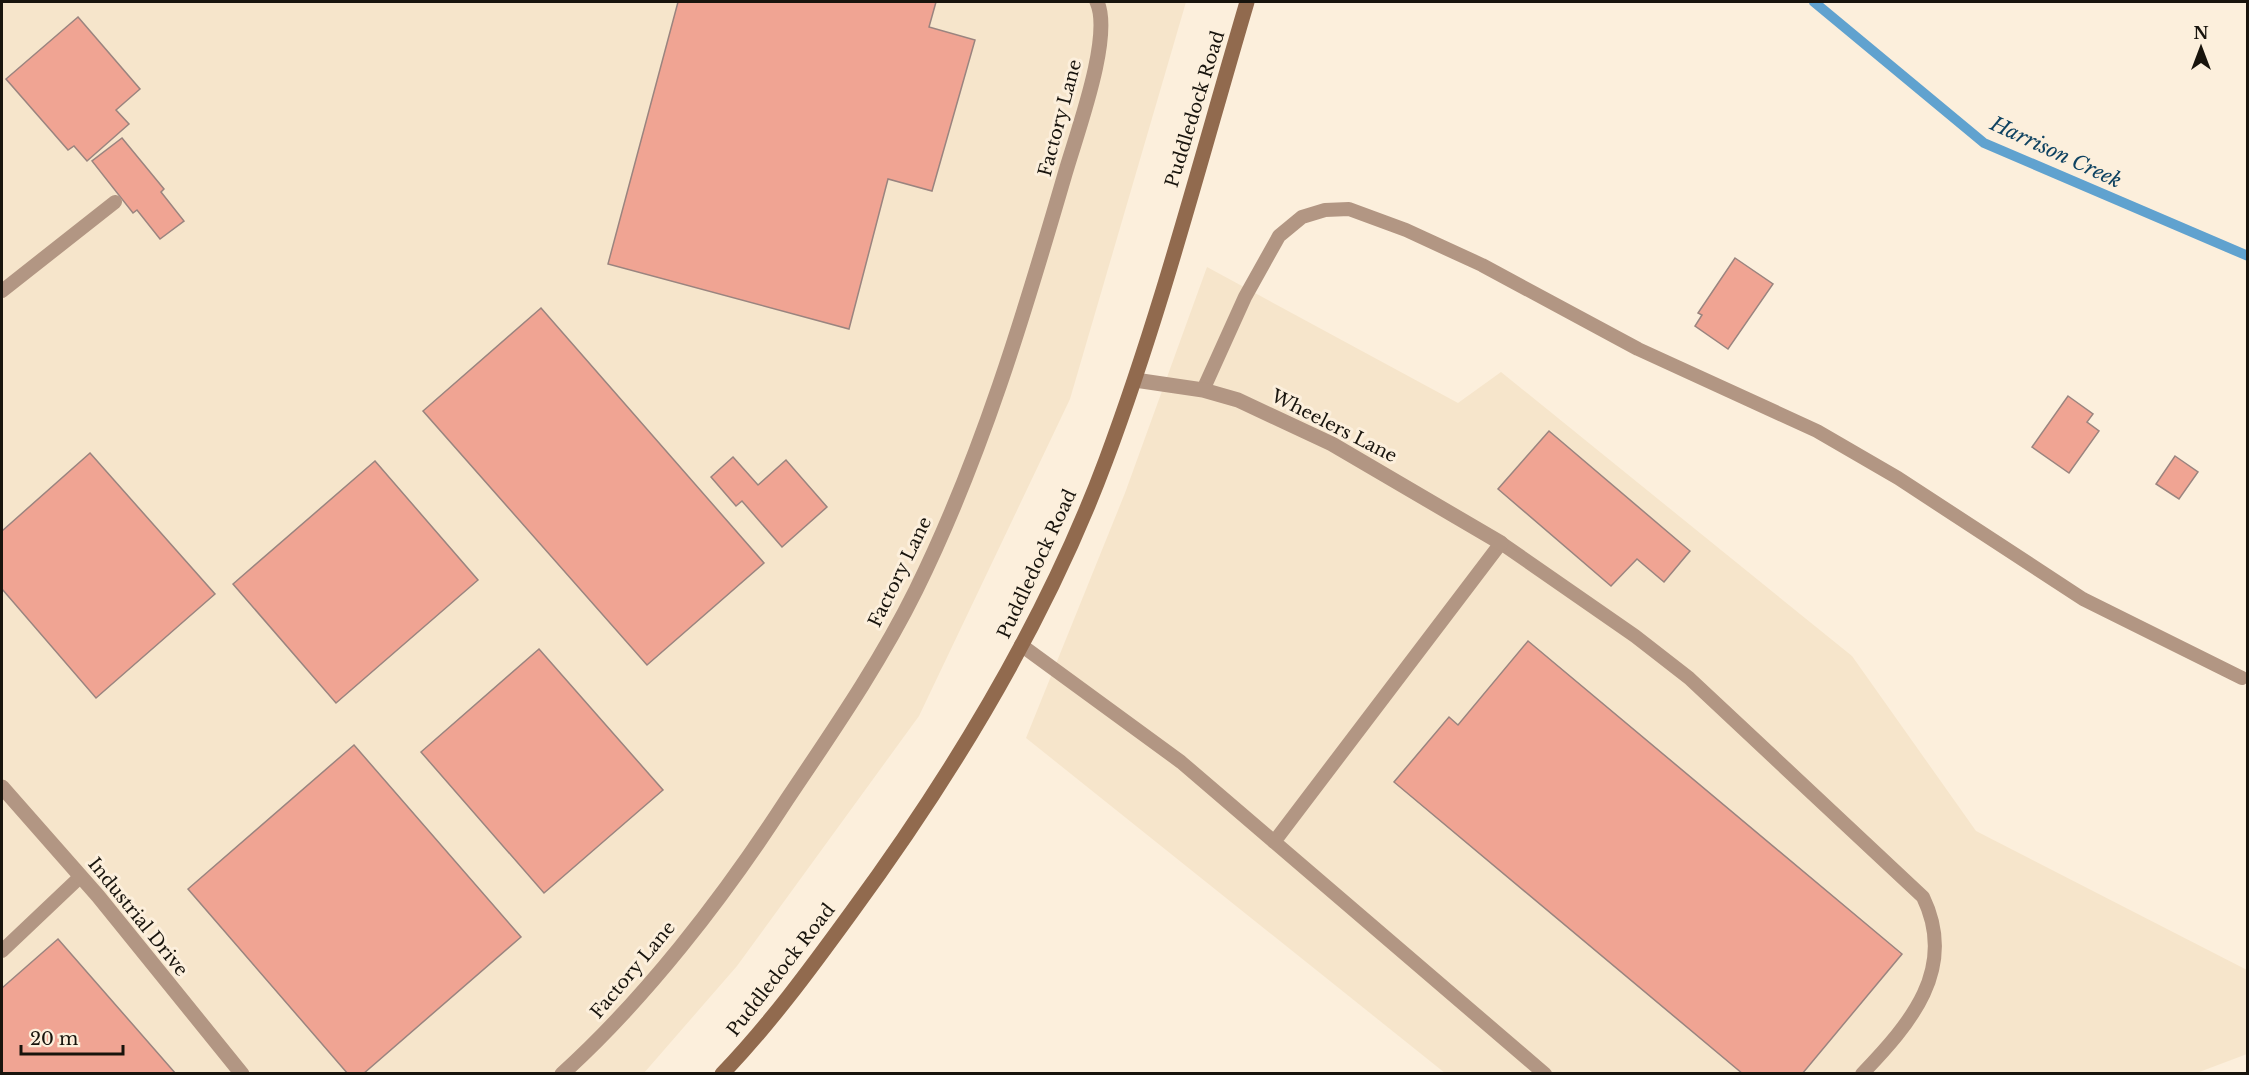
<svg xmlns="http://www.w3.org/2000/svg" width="2249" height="1075" viewBox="0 0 2249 1075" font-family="'Libre Baskerville',serif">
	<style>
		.built { fill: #f6e5cb }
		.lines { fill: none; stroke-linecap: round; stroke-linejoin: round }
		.stream { stroke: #60a2cf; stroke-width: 10 }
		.building { fill: #f0a493; stroke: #9a847f; stroke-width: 1.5 }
		.service { stroke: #b29683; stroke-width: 14 }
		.minor { stroke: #b29683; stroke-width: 15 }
		.secondary { stroke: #916a4e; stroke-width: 15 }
		.labels { text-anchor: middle; stroke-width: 6; stroke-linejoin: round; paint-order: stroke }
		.street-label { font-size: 18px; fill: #18140d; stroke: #fcefdc }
		.water-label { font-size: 20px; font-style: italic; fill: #0e4261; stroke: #fcefdc }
	</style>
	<rect width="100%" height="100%" fill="#fcefdc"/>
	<path class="built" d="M2 2H1186L1070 399 919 716 737 966 644 1073 2 1074Z
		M1207 267 1458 403 1501 372 1852 656 1976 831 2247 970V1054L2194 1074 1445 1073 1026 738 1125 493Z"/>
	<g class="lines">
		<path class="stream" d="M1814 2 1984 143 2248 256"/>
	</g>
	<path class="building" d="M678 2H936L929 27 975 40 932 191 888 179 849 329 608 264Z
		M78 17 140 89 116 110 129 124 87 161 74 146 68 150 6 79Z
		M122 138 164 189 161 192 184 221 160 239 137 210 133 213 92 161Z
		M1735 258 1773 284 1728 349 1695 326 1702 315 1698 313Z
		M541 308 764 563 647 665 423 411Z
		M2068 396 2093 414 2087 422 2099 431 2069 473 2032 447Z
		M1549 431 1690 551 1664 582 1637 559 1611 586 1498 489Z
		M90 453 215 594 96 698 2 589V531Z
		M2175 456 2198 472 2179 499 2156 484Z
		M733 457 758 485 786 460 827 507 782 547 742 501 736 506 711 477Z
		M375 461 478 580 336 703 233 584Z
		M1528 641 1902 954 1802 1074H1743L1394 782 1449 717 1458 725Z
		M539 649 663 790 544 893 421 752Z
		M354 745 521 937 363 1074H348L188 889Z
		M58 939 176 1074H2V988Z"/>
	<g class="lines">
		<path class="service" d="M2 291 115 202
			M1203 390 1245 297 1279 236 1302 217 1325 210 1349 209 1406 230 1482 265 1638 349 1817 431 1898 478 2083 599 2242 678
			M1021 645 1181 762 1545 1074
			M1274 842 1501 543 1635 636 1689 678 1923 897C1958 969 1910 1024 1862 1074
			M2 951 80 877"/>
		<path class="minor" d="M1135 380 1203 390 1238 400 1332 444 1501 543
			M2 787 98 896 242 1074
			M562 1074C645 999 723 898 784 804 830 735 879 665 916 590 981 458 1024 315 1065 174 1076 135 1113 37 1097 2"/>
		<path class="secondary" d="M722 1074C770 1024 811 968 851 913 953 774 1046 621 1106 460 1162 310 1202 154 1247 2"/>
	</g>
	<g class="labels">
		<g class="street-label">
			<text transform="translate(1195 109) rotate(-73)" y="6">Puddledock Road</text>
			<text transform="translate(1060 118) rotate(-75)" y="6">Factory Lane</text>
			<text transform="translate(1334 426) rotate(27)" y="6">Wheelers Lane</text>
			<text transform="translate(1037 564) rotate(-65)" y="6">Puddledock Road</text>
			<text transform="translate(900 572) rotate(-64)" y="6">Factory Lane</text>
			<text transform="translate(138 917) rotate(51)" y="6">Industrial Drive</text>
			<text transform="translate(633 970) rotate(-50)" y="6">Factory Lane</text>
			<text transform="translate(781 970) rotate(-52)" y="6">Puddledock Road</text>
		</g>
		<g class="water-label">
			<text transform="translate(2056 152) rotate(25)" y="7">Harrison Creek</text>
		</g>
	</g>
	<rect width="2249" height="1075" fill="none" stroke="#18140d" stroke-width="6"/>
	<g transform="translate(2201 48)" stroke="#fcefdc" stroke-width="4.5" paint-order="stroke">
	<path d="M0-4.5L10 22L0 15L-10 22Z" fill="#18140d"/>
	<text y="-9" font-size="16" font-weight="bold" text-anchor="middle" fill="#18140d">N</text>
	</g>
	<path d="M21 1045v9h102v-9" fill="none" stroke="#18140d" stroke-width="3"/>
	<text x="30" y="1045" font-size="18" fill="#18140d" stroke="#fcefdc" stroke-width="4.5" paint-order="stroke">20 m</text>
</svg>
